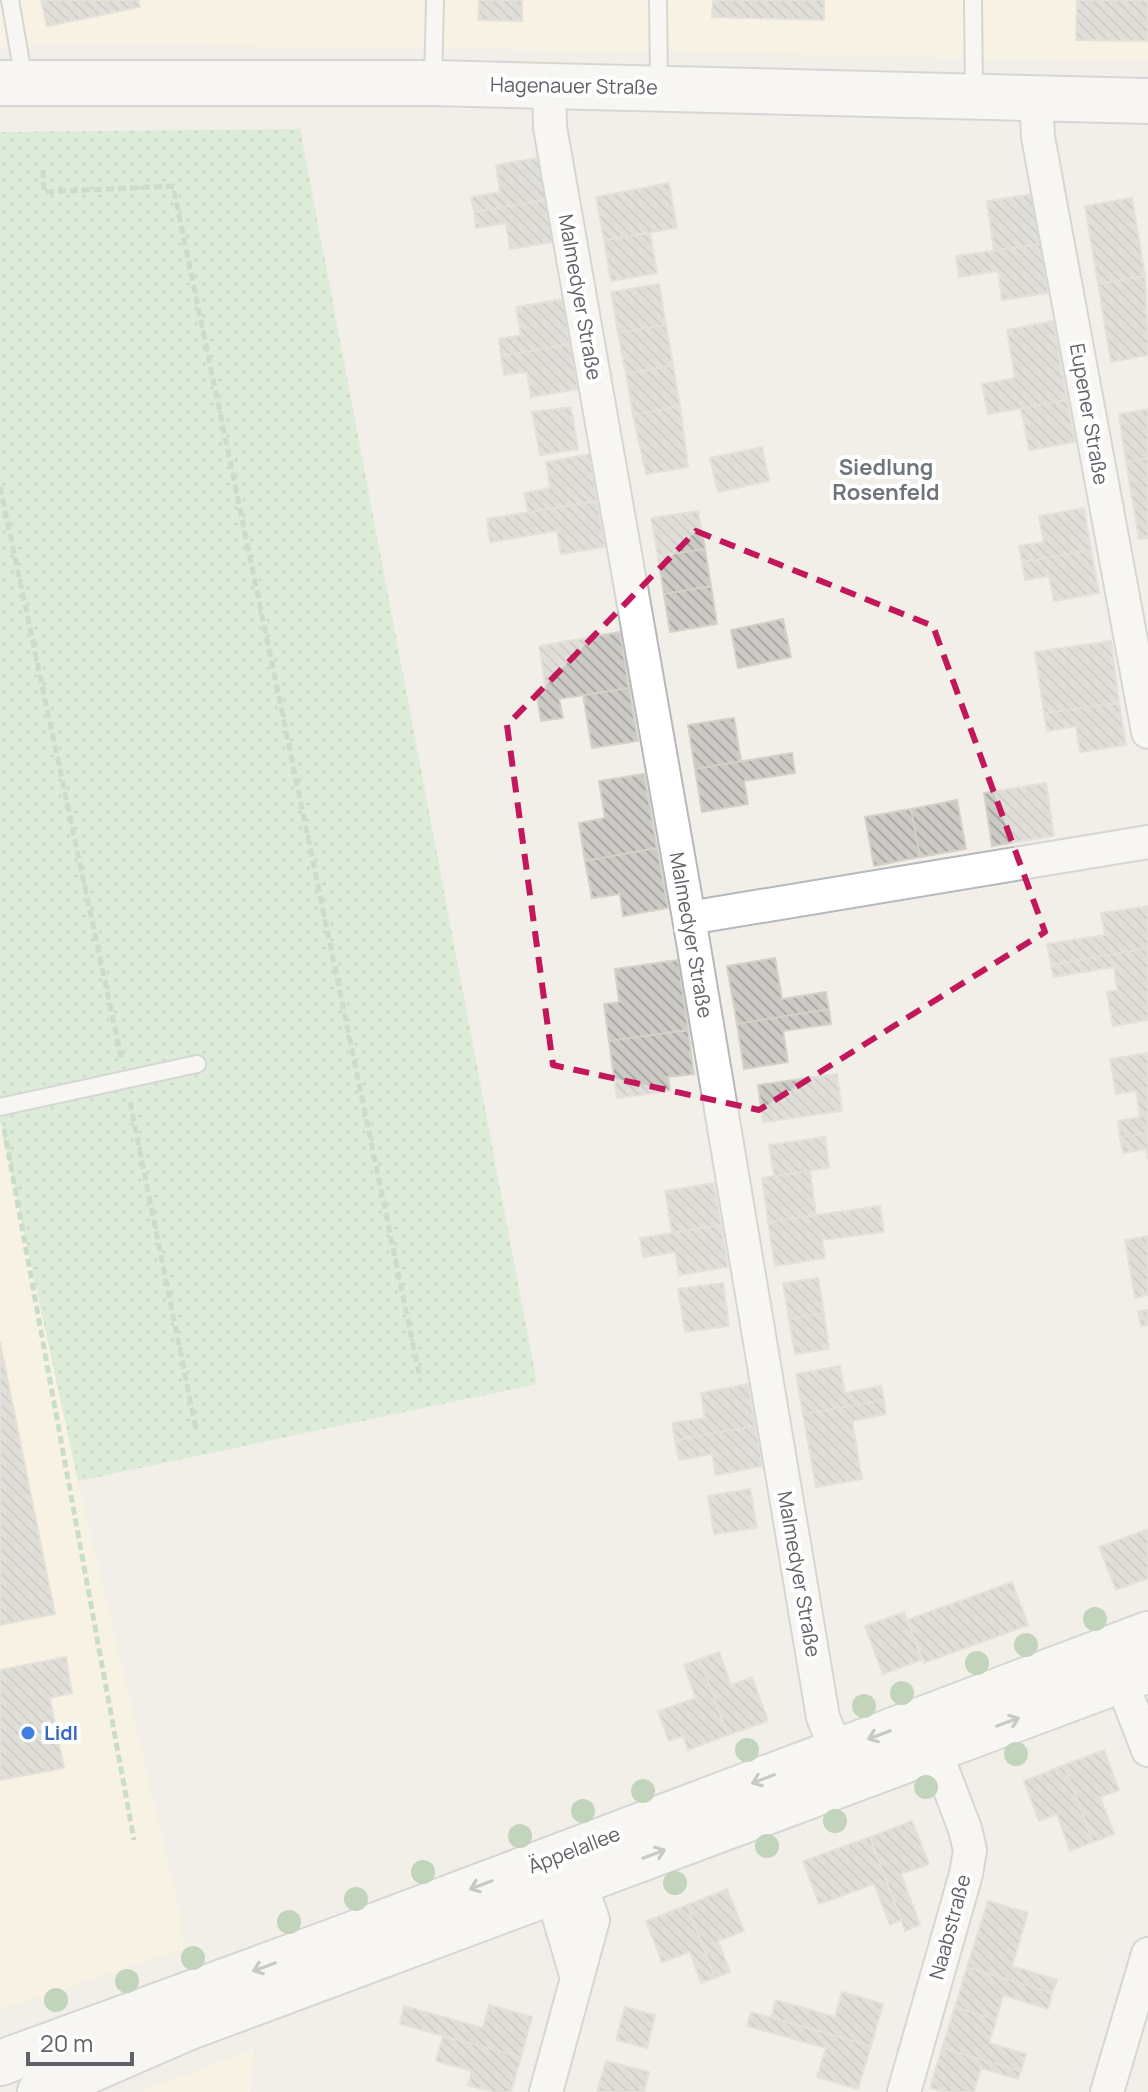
<svg xmlns="http://www.w3.org/2000/svg" width="1148" height="2092" viewBox="0 0 1148 2092" font-family="Manrope,sans-serif">
	<style>
		.commercial { fill: #fef7e0 }
		.garden { fill: url(#garden-dots) }
		.building { fill: url(#building-back-hatch); stroke: #d6d1c6; stroke-width: 2 }
		.lines { fill: none; stroke-linecap: round; stroke-linejoin: round }
		.lane-casing { stroke: #b5b8bc; stroke-width: 20 }
		.street-casing { stroke: #b5b8bc; stroke-width: 36 }
		.secondary-casing { stroke: #b6babf; stroke-width: 48 }
		.path { stroke: #9cc7a9; stroke-width: 5; stroke-dasharray: 8 4; stroke-linecap: butt }
		.lane { stroke: #fff; stroke-width: 16 }
		.street { stroke: #fff; stroke-width: 32 }
		.secondary { stroke: #fff; stroke-width: 44 }
		.tree { fill: #89b387 }
		.oneway { stroke: #979a9d }
		.marked { fill: none; stroke: #c2185b; stroke-width: 6; stroke-dasharray: 16 10; stroke-linejoin: round }
		.shop-dot { fill: #3f7fe0; stroke: #fff; stroke-width: 3 }
		.labels { text-anchor: middle; stroke-width: 8; stroke-linejoin: round; paint-order: stroke }
		.street-label { font-size: 20px; fill: #5f6368; stroke: #fff }
		.shop-label { font-size: 20px; font-weight: bold; fill: #366cbe; stroke: #fff; text-anchor: start }
		.neighbourhood-label { font-size: 22px; font-weight: bold; fill: #70757a; stroke: #fff }
	</style>
	<defs>
		<pattern id="garden-dots" width="8" height="8" patternUnits="userSpaceOnUse" patternTransform="scale(2)"><rect width="8" height="8" fill="#c5e8c5"/><path d="M2 2h.1M6 6h.1" fill="none" stroke="#a3c0a4" stroke-width="1.8" stroke-linecap="round"/></pattern>
		<pattern id="building-back-hatch" width="6" height="6" patternUnits="userSpaceOnUse" patternTransform="scale(2)"><rect width="6" height="6" fill="#cccac5"/><path d="M-1 5l2 2M0 0l6 6M5-1l2 2" fill="none" stroke="#a9a8a4"/></pattern>
	</defs>
	<rect width="100%" height="100%" fill="#f1efe8"/>
	<path class="commercial" d="M0 0H1148V62L637 51 47 44 0 48Z
		M0 1121 78 1481 181 1918 184 1949 0 2010Z
		M254 2048 250 2092H141Z"/>
	<path class="garden" d="M300 129 537 1384 78 1481 0 1121V132Z"/>
	<path class="building" d="M41 0H138L140 7 47 26Z
		M479 0H522V21L478 20Z
		M713 0H824V20L712 17Z
		M1077 0H1148V41L1076 40Z
		M539 158 546 200 474 212 471 197 500 192 496 165Z
		M669 183 677 228 604 240 596 197Z
		M1034 194 1041 244 994 251 987 201Z
		M1132 198 1145 276 1098 284 1085 206Z
		M546 200 553 242 510 249 506 223 476 228 474 212Z
		M650 233 657 273 611 281 604 240Z
		M1041 244 1048 293 1002 300 998 271 959 277 956 256Z
		M1145 276 1148 355 1111 362 1098 284Z
		M659 284 666 325 618 333 611 292Z
		M563 299 570 344 501 356 499 339 521 335 516 307Z
		M1053 321 1067 400 988 414 982 384 1015 378 1007 330Z
		M666 325 673 365 626 374 618 333Z
		M570 344 578 389 531 397 527 372 504 375 501 356Z
		M673 365 680 406 633 415 626 374Z
		M1067 400 1075 442 1029 450 1021 408Z
		M680 406 688 467 646 474 633 415Z
		M571 407 578 449 540 455 532 412Z
		M1148 409V458L1126 462 1119 414Z
		M762 447 769 481 718 492 710 458Z
		M590 454 597 501 528 512 524 493 550 488 546 462Z
		M1148 458V538L1139 539 1126 462Z
		M597 501 605 547 561 554 557 531 490 542 487 519Z
		M1084 508 1091 550 1022 562 1019 546 1044 542 1039 516Z
		M698 511 705 549 658 556 651 518Z
		M705 549 711 586 664 594 658 556Z
		M1091 550 1099 593 1054 601 1049 576 1025 580 1022 562Z
		M711 586 717 624 670 632 664 594Z
		M783 619 791 657 738 668 731 630Z
		M620 632 629 688 559 699 563 718 541 721 536 690 546 689 539 646Z
		M1111 641 1119 703 1044 713 1035 652Z
		M629 688 638 741 592 748 583 695Z
		M1119 703 1126 745 1080 752 1076 726 1047 731 1044 713Z
		M734 718 741 761 695 769 688 725Z
		M792 753 795 773 744 781 748 804 702 812 695 769Z
		M644 774 657 848 585 861 579 823 605 818 599 781Z
		M1046 783 1054 836 992 846 984 793Z
		M957 800 966 849 920 857 911 809Z
		M911 809 920 857 874 866 865 817Z
		M657 848 668 908 623 916 620 894 592 898 585 861Z
		M1148 906V948L1051 965 1047 944 1105 935 1101 913Z
		M1148 948V1020L1113 1026 1107 992 1117 990 1114 967 1053 977 1051 965Z
		M775 958 782 999 826 992 829 1009 737 1024 727 966Z
		M678 960 688 1030 609 1041 604 1004 619 1002 615 969Z
		M829 1009 831 1024 783 1031 788 1062 744 1069 737 1024Z
		M688 1030 694 1074 668 1077 670 1091 617 1098 609 1041Z
		M1148 1053V1133L1120 1137 1118 1121 1140 1117 1136 1091 1116 1094 1110 1059Z
		M837 1074 842 1111 763 1122 758 1085Z
		M1148 1133V1159L1146 1149 1123 1153 1120 1137Z
		M825 1137 829 1168 774 1176 769 1145Z
		M810 1171 816 1215 768 1222 762 1178Z
		M714 1183 721 1225 672 1233 665 1191Z
		M880 1206 884 1232 822 1240 825 1258 775 1266 768 1222Z
		M721 1225 728 1267 679 1275 675 1252 643 1257 640 1238Z
		M1148 1236V1295L1135 1298 1125 1240Z
		M818 1278 824 1313 789 1319 783 1283Z
		M723 1283 729 1326 685 1332 678 1289Z
		M1148 1310V1325L1141 1326 1138 1311Z
		M824 1313 829 1349 795 1354 789 1319Z
		M0 1342 55 1614 0 1625Z
		M840 1366 845 1393 881 1386 884 1400 803 1414 796 1374Z
		M748 1384 755 1426 675 1440 672 1423 705 1418 701 1393Z
		M884 1400 886 1414 852 1421 862 1479 816 1487 803 1414Z
		M755 1426 763 1466 716 1475 712 1454 679 1460 675 1440Z
		M750 1489 757 1528 714 1534 708 1496Z
		M1148 1529V1578L1116 1590 1099 1547Z
		M1012 1582 1028 1625 924 1663 907 1620Z
		M904 1612 922 1660 883 1674 865 1626Z
		M719 1652 731 1685 752 1677 768 1721 728 1735 700 1659Z
		M66 1657 72 1693 50 1698 64 1768 0 1780V1670Z
		M700 1659 728 1735 688 1750 683 1736 669 1741 658 1711 696 1698 684 1665Z
		M1104 1750 1119 1790 1100 1797 1114 1834 1093 1842 1064 1765Z
		M1064 1765 1093 1842 1070 1851 1057 1814 1039 1821 1024 1781Z
		M912 1821 929 1864 901 1874 920 1925 905 1931 870 1837Z
		M870 1837 901 1920 890 1925 874 1884 819 1904 803 1861Z
		M727 1889 744 1931 718 1941 730 1972 715 1978 687 1905Z
		M988 1901 1028 1913 1012 1966 1057 1980 1052 1993 967 1967Z
		M687 1905 715 1978 701 1983 690 1952 662 1962 646 1921Z
		M967 1967 1052 1993 1048 2009 1003 1995 996 2020 955 2007Z
		M842 1992 883 2004 871 2046 771 2017 776 2000 835 2017Z
		M489 2005 532 2017 521 2057 400 2024 404 2006 483 2028Z
		M625 2007 655 2015 647 2048 616 2040Z
		M955 2007 996 2020 989 2043 1026 2054 1021 2071 942 2048Z
		M751 2012 871 2046 858 2089 817 2077 826 2048 747 2026Z
		M443 2036 521 2057 511 2092H494L468 2085 472 2071 436 2061Z
		M942 2048 1021 2071 1018 2079 981 2068 974 2092H944L930 2088Z
		M606 2061 649 2072 644 2092H597Z"/>
	<g class="lines">
		<g class="lane-casing">
			<path id="lane" d="M10 0 24 80
				M658 0 659 86
				M973 0 974 94
				M433 81 435 0
				M0 1107 197 1064"/>
		</g>
		<g class="street-casing">
			<path id="street" d="M549 85 550 127 689 918 823 1717 844 1771
				M1036 96 1038 137 1148 732
				M689 918 1148 842
				M1113 1660 1148 1750
				M546 2092 593 1920 578 1877 554 1857 550 1887 577 1978
				M904 2092 966 1874 970 1850 965 1829 928 1732
				M1107 2092 1148 1954"/>
		</g>
		<g class="secondary-casing">
			<path id="secondary" d="M0 83H433L1148 101
				M0 2063 337 1940 1148 1634
				M40 2092 187 2028 1148 1670"/>
		</g>
		<path class="path" d="M43 170 44 192 173 186 420 1378
			M0 487 121 1057
			M130 1102 196 1429
			M4 1129 134 1840"/>
		<use href="#lane" class="lane"/>
		<use href="#street" class="street"/>
		<use href="#secondary" class="secondary"/>
	</g>
	<g class="tree">
		<circle cx="1095" cy="1619" r="12"/>
		<circle cx="1026" cy="1645" r="12"/>
		<circle cx="977" cy="1663" r="12"/>
		<circle cx="902" cy="1693" r="12"/>
		<circle cx="864" cy="1706" r="12"/>
		<circle cx="747" cy="1750" r="12"/>
		<circle cx="1016" cy="1754" r="12"/>
		<circle cx="926" cy="1787" r="12"/>
		<circle cx="643" cy="1791" r="12"/>
		<circle cx="583" cy="1811" r="12"/>
		<circle cx="835" cy="1821" r="12"/>
		<circle cx="520" cy="1836" r="12"/>
		<circle cx="767" cy="1846" r="12"/>
		<circle cx="423" cy="1872" r="12"/>
		<circle cx="675" cy="1883" r="12"/>
		<circle cx="356" cy="1899" r="12"/>
		<circle cx="289" cy="1922" r="12"/>
		<circle cx="193" cy="1958" r="12"/>
		<circle cx="127" cy="1981" r="12"/>
		<circle cx="56" cy="2000" r="12"/>
	</g>
	<defs><path id="oneway-shaft" d="M-6 0H5M1.5-3L5.5 0L1.5 3" fill="none" stroke-width="1.6" stroke-linecap="round" stroke-linejoin="round" transform="scale(2)"/></defs>
	<g class="oneway">
		<use href="#oneway-shaft" transform="translate(1008 1722) rotate(-20)"/>
		<use href="#oneway-shaft" transform="translate(879 1735) rotate(159)"/>
		<use href="#oneway-shaft" transform="translate(763 1779) rotate(159)"/>
		<use href="#oneway-shaft" transform="translate(654 1854) rotate(-21)"/>
		<use href="#oneway-shaft" transform="translate(481 1885) rotate(159)"/>
		<use href="#oneway-shaft" transform="translate(264 1967) rotate(160)"/>
	</g>
	<path d="M0 0H1148V2092H0ZM696 531 933 626 1045 932 759 1110 553 1065 507 725Z" fill="#f1efe8" fill-opacity=".55" fill-rule="evenodd"/>
	<path class="marked" d="M696 531 933 626 1045 932 759 1110 553 1065 507 725Z"/>
	<circle class="shop-dot" cx="28" cy="1733" r="8"/>
	<g class="labels">
		<g class="street-label">
			<text transform="translate(574 86) rotate(1)" y="7">Hagenauer Straße</text>
			<text transform="translate(580 297) rotate(80)" y="7">Malmedyer Straße</text>
			<text transform="translate(1089 414) rotate(80)" y="7">Eupener Straße</text>
			<text transform="translate(691 935) rotate(80)" y="7">Malmedyer Straße</text>
			<text transform="translate(799 1574) rotate(80)" y="7">Malmedyer Straße</text>
			<text transform="translate(574 1850) rotate(-21)" y="7">Äppelallee</text>
			<text transform="translate(950 1927) rotate(-75)" y="7">Naabstraße</text>
		</g>
		<g class="shop-label">
			<text x="44" y="1740">Lidl</text>
		</g>
		<g class="neighbourhood-label">
			<text x="886" y="475">Siedlung<tspan x="886" dy="25">Rosenfeld</tspan></text>
		</g>
	</g>
	<path d="M28 2052v12h104v-12" fill="none" stroke="#5f6368" stroke-width="4"/>
	<text x="40" y="2052" font-size="24" fill="#5f6368" stroke="#ffffff" stroke-width="6" paint-order="stroke">20 m</text>
</svg>
